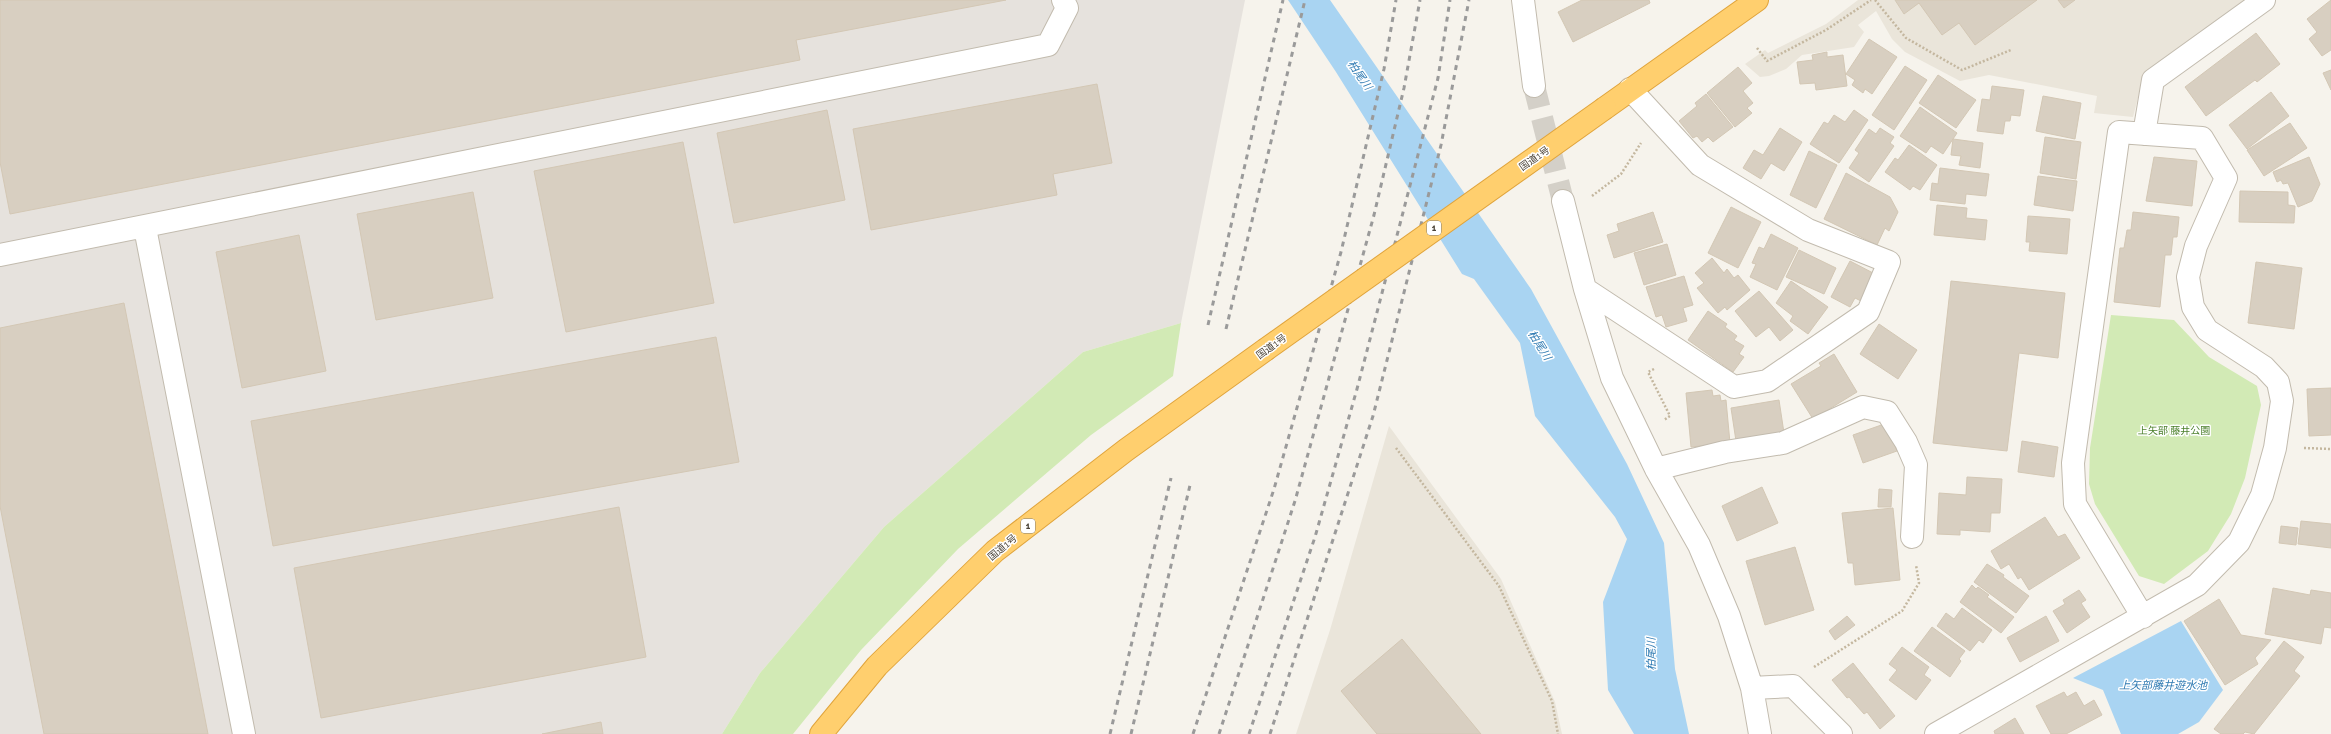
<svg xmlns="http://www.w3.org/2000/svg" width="2331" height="734" viewBox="0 0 2331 734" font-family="Raleway,'Noto Sans JP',sans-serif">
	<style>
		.residential { fill: #eae5da }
		.industrial { fill: #e6e2dd }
		.green { fill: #d2eab5 }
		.water { fill: #a9d4f2 }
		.building { fill: #d8cfc1; stroke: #d3c7b4 }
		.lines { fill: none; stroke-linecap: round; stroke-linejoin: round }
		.minor-tunnel { stroke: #d4d0c8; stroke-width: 22; stroke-dasharray: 22 11; stroke-linecap: butt }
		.minor-casing { stroke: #c2bbae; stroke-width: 24 }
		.highway-casing { stroke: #e0a43c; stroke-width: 24 }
		.path { stroke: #c4b79f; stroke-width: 2.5; stroke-dasharray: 2 2; stroke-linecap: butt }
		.minor { stroke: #fff; stroke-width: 22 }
		.highway { stroke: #ffcf6e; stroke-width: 22 }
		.rail { stroke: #9a9a9a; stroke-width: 3; stroke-dasharray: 5 5; stroke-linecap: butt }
		.highway-bridge-casing { stroke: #e0a43c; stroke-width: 24; stroke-linecap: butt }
		.highway-bridge { stroke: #ffcf6e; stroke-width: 22 }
		.labels { text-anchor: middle; stroke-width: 3; stroke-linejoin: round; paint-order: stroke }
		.shield { fill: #fff; stroke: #817c74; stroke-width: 1 }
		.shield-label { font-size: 9px; font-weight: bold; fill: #4b4439 }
		.street-label { font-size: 10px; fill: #4b4439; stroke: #fff }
		.park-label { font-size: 10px; fill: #4a7f2a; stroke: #fff }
		.water-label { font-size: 11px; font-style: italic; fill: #2e7ab2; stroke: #fff }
	</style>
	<rect width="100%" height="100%" fill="#f6f3ec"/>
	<path class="residential" d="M1858 0H2244L2144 74 2133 117 2094 113 2097 96 1989 75 1960 81 1905 52 1892 39 1876 11 1858 25 1864 32 1854 47 1802 55 1786 69 1769 76 1760 77 1745 64 1765 50 1768 53 1826 24Z
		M1389 426 1501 579 1555 702 1562 734H1296L1330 630Z"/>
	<path class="industrial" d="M0 0H1245L1181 323 1083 352 884 527 760 673 722 734H0Z"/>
	<path class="green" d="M2111 315 2174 320 2209 357 2257 386 2261 405 2245 478 2231 514 2208 551 2164 584 2139 576 2095 504 2089 484 2090 448Z
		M1181 323 1173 376 1091 435 958 549 861 650 793 734H722L760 673 884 527 1083 352Z"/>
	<path class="water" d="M1288 0H1330L1531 289 1627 464 1664 543 1675 669 1689 734H1634L1608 690 1603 602 1627 539 1615 517 1535 416 1520 343 1474 279 1462 274 1336 72Z
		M2181 621 2223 690 2199 722 2178 734H2121L2103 690 2073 678Z"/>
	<path class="building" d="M0 0H1006L796 40 800 60 10 214 0 162Z
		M1582 0H1649L1650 3 1573 42 1558 12Z
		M1895 0H2037L1975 45 1959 23 1942 35 1919 3 1904 14Z
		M2058 0H2075L2064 8Z
		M2331 0V50L2322 56 2309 39 2317 32 2307 19Z
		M2256 33 2280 64 2257 82 2255 80 2206 116 2185 87Z
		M1869 39 1897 57 1872 94 1865 89 1863 93 1852 85 1855 80 1846 74Z
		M1827 52V57L1843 55 1847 86 1816 90 1815 83 1800 84 1797 62 1813 60 1812 55Z
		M1905 66 1927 80 1894 130 1872 115Z
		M1738 67 1752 83 1743 91 1753 103 1747 108 1752 113 1735 127 1707 93Z
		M2331 70V90L2323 73Z
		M1938 75 1976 100 1956 128 1919 103Z
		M1097 84 1112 163 1053 174 1057 195 871 230 853 129Z
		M1992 86 2024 90 2020 116 2011 115 2010 121H2005L2003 134 1977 131 1982 99 1990 100Z
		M2271 92 2289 116 2247 149 2229 125Z
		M1706 94 1733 127 1713 142 1708 137 1702 142 1697 136 1693 138 1679 121 1697 106 1695 103Z
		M2043 96 2081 103 2075 139 2036 131Z
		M1920 107 1957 133 1943 154 1931 146 1926 153 1900 136Z
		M827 110 845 200 734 223 717 133Z
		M1854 110 1868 120 1839 163 1810 144 1824 122 1828 124 1834 115 1845 122Z
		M2290 123 2307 148 2264 176 2247 150Z
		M1780 128 1802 142 1784 171 1771 163 1761 179 1743 168 1754 150 1763 155Z
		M1880 128 1894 137 1890 143 1894 146 1869 182 1849 168 1859 153 1855 150 1869 129 1876 134Z
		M2045 137 2081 142 2076 179 2040 173Z
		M1953 139 1983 143 1980 168 1959 165 1961 156 1951 155Z
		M683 142 714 303 566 332 534 171Z
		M1909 145 1937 165 1920 190 1913 186 1910 190 1885 172 1895 158 1898 160Z
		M1809 151 1837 165 1816 208 1790 195Z
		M2154 157 2197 161 2192 206 2146 201Z
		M2309 157 2320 184 2312 201 2298 207 2288 183 2283 184 2281 180 2277 182 2273 172Z
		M1940 168 1989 174 1986 196 1966 194 1965 204 1930 200 1932 183 1938 184Z
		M1846 173 1890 197 1898 212 1889 231 1885 228 1877 245 1824 219Z
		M2038 176 2077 181 2073 211 2034 205Z
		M2240 191 2288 192V205L2295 206 2294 223 2239 222Z
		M473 192 493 298 376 320 357 214Z
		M1937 205 1967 208 1966 218 1987 220 1985 240 1934 235Z
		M1731 207 1761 222 1738 268 1708 253Z
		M1653 212 1663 242 1614 258 1607 235 1619 231 1617 224Z
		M2133 212 2179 217 2177 237H2173L2171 255H2165L2160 307 2114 302 2120 248H2124L2127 230H2131Z
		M2028 216 2070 219 2067 254 2029 251 2030 242H2026Z
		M1771 234 1798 248 1777 290 1750 277 1756 264 1752 263 1759 247 1764 249Z
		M299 235 326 371 242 388 216 252Z
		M1667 244 1676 275 1644 285 1634 253Z
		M1799 250 1836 268 1824 294 1786 277Z
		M1712 258 1724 273 1727 269 1734 278 1738 275 1750 290 1727 310 1725 307 1718 313 1697 288 1704 283 1695 273Z
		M1850 261 1875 274 1861 301 1855 298 1850 307 1831 297Z
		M2256 262 2302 268 2294 329 2248 323Z
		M1684 276 1693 305 1683 308 1687 321 1666 327 1662 315 1656 317 1646 287Z
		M1791 281 1828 307 1808 334 1790 321 1793 316 1776 303Z
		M1951 281 2065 293 2058 358 2019 353 2007 451 1933 443Z
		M1759 291 1793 330 1780 341 1769 327 1756 337 1735 311Z
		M124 303 208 734H44L0 506V328Z
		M1708 311 1727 324 1725 327 1737 336 1734 340 1744 346 1739 354 1744 357 1733 372 1688 340Z
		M1879 324 1917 350 1898 379 1860 354Z
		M716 337 739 462 273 546 251 421Z
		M1834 354 1857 392 1813 419 1791 384 1821 366 1819 363Z
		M2331 388V435L2309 436 2307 389Z
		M1712 390 1713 396 1720 395 1721 401 1726 400 1730 443 1691 447 1686 393Z
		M1779 400 1784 433 1736 441 1731 408Z
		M1887 423 1897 451 1863 463 1853 435Z
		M2022 441 2058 447 2054 477 2018 472Z
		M1967 477 2002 479 2000 513H1991L1990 532 1960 530V535L1937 534 1939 493 1966 495Z
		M1762 487 1778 523 1737 541 1722 506Z
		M1879 489 1892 490 1891 507H1878Z
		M619 507 646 657 321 718 294 568Z
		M1893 508 1900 580 1855 585 1853 563H1848L1842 513Z
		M2045 517 2058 537 2065 534 2080 558 2029 590 2021 577 2018 579 2009 564 2001 569 1991 551Z
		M2301 521 2331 524V548L2298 544Z
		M2281 526 2298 528 2296 545 2279 543Z
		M1795 547 1814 610 1765 625 1746 561Z
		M1987 564 2004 575 2003 577 2029 596 2016 613 1974 582Z
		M1972 585 1976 589 1978 587 1989 595 1987 597 2014 617 2001 633 1960 602Z
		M2273 588 2310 595 2311 590 2331 593V628L2324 627 2321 644 2265 634Z
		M2079 590 2086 600 2081 603 2090 617 2067 633 2053 611 2065 604 2063 600Z
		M2219 599 2241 635 2271 640 2255 658 2258 664 2225 685 2184 621Z
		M1962 608 1992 630 1983 643 1979 640 1970 651 1937 626 1946 613 1954 619Z
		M1847 616 1855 625 1835 640 1829 631Z
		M2046 616 2059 641 2020 662 2007 638Z
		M1932 627 1965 651 1959 659 1961 661 1950 677 1914 651Z
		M1402 639 1481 734H1377L1341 691Z
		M2284 641 2304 657 2294 671 2300 676 2254 734 2245 732 2243 734H2221L2214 729Z
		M1902 647 1929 667 1924 675 1931 680 1916 700 1889 680 1897 670 1889 664Z
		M1853 663 1895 716 1880 729 1867 712 1864 714 1849 697 1847 698 1832 680Z
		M2064 692 2067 697 2076 692 2084 706 2094 700 2102 715 2066 734H2051L2036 706Z
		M2015 718 2024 734H1995L1994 731Z
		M601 722 603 734H542Z"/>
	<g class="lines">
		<path class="minor-tunnel" d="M1534 86 1563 201"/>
		<g class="minor-casing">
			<path id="minor" d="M1523 0 1534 86
				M2144 134 2153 80 2264 0
				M1563 201 1585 289 1612 378 1656 469 1699 545 1729 616 1752 688 1760 734
				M145 228 244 734
				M0 255 1048 45 1067 8 1063 0
				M1585 289 1734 387 1767 381 1868 312 1889 262 1808 230 1700 165 1630 89
				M1656 469 1725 452 1783 443 1863 407 1887 412 1906 442 1916 465 1912 537
				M1752 688 1793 686 1841 734
				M1936 734 2197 585 2239 542 2262 495 2275 448 2282 401 2278 382 2264 367 2207 330 2193 307 2188 277 2196 246 2226 178 2202 138 2119 132 2073 463 2075 504 2143 617"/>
		</g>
		<g class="highway-casing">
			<path id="highway" d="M1605 108 1757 0
				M821 734 877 666 995 551 1126 450 1265 350"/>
		</g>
		<path class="path" d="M1875 0 1906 38 1962 70 2011 50
			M1757 48 1767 61 1826 30 1871 0
			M1592 196 1621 174 1641 143
			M1654 369 1648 372 1670 416 1664 420
			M1396 448 1499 586 1552 701 1558 734
			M2304 448 2331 449
			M1814 667 1902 611 1919 583 1916 565"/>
		<use href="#minor" class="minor"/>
		<use href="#highway" class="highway"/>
		<path class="rail" d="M1208 325 1283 0
			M1226 329 1305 0
			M1110 734 1171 478
			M1131 734 1191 481
			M1193 734 1274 489 1341 252 1384 69 1396 0
			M1219 734 1295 501 1374 215 1404 88 1420 0
			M1249 734 1315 537 1357 389 1438 78 1450 0
			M1270 734 1373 416 1441 145 1469 0"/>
		<g class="highway-bridge-casing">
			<path id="highway-bridge" d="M1265 350 1605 108"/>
		</g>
		<use href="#highway-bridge" class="highway-bridge"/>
	</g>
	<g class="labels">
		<g class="shield">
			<rect x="1427" y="221" width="14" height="14" rx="3"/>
			<rect x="1021" y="519" width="14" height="14" rx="3"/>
		</g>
		<g class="shield-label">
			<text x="1434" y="231">1</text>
			<text x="1028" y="529">1</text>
		</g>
		<g class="street-label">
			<text transform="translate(1534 158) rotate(-35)" y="4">国道1号</text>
			<text transform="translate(1271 346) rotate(-36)" y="4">国道1号</text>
			<text transform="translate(1002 547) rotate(-40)" y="4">国道1号</text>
		</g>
		<g class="park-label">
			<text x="2174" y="434">上矢部 藤井公園</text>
		</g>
		<g class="water-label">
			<text transform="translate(1360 75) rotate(55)" y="4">柏尾川</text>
			<text transform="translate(1540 345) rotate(58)" y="4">柏尾川</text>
			<text transform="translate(1651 654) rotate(-91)" y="4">柏尾川</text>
			<text x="2163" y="689">上矢部藤井遊水池</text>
		</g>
	</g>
</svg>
